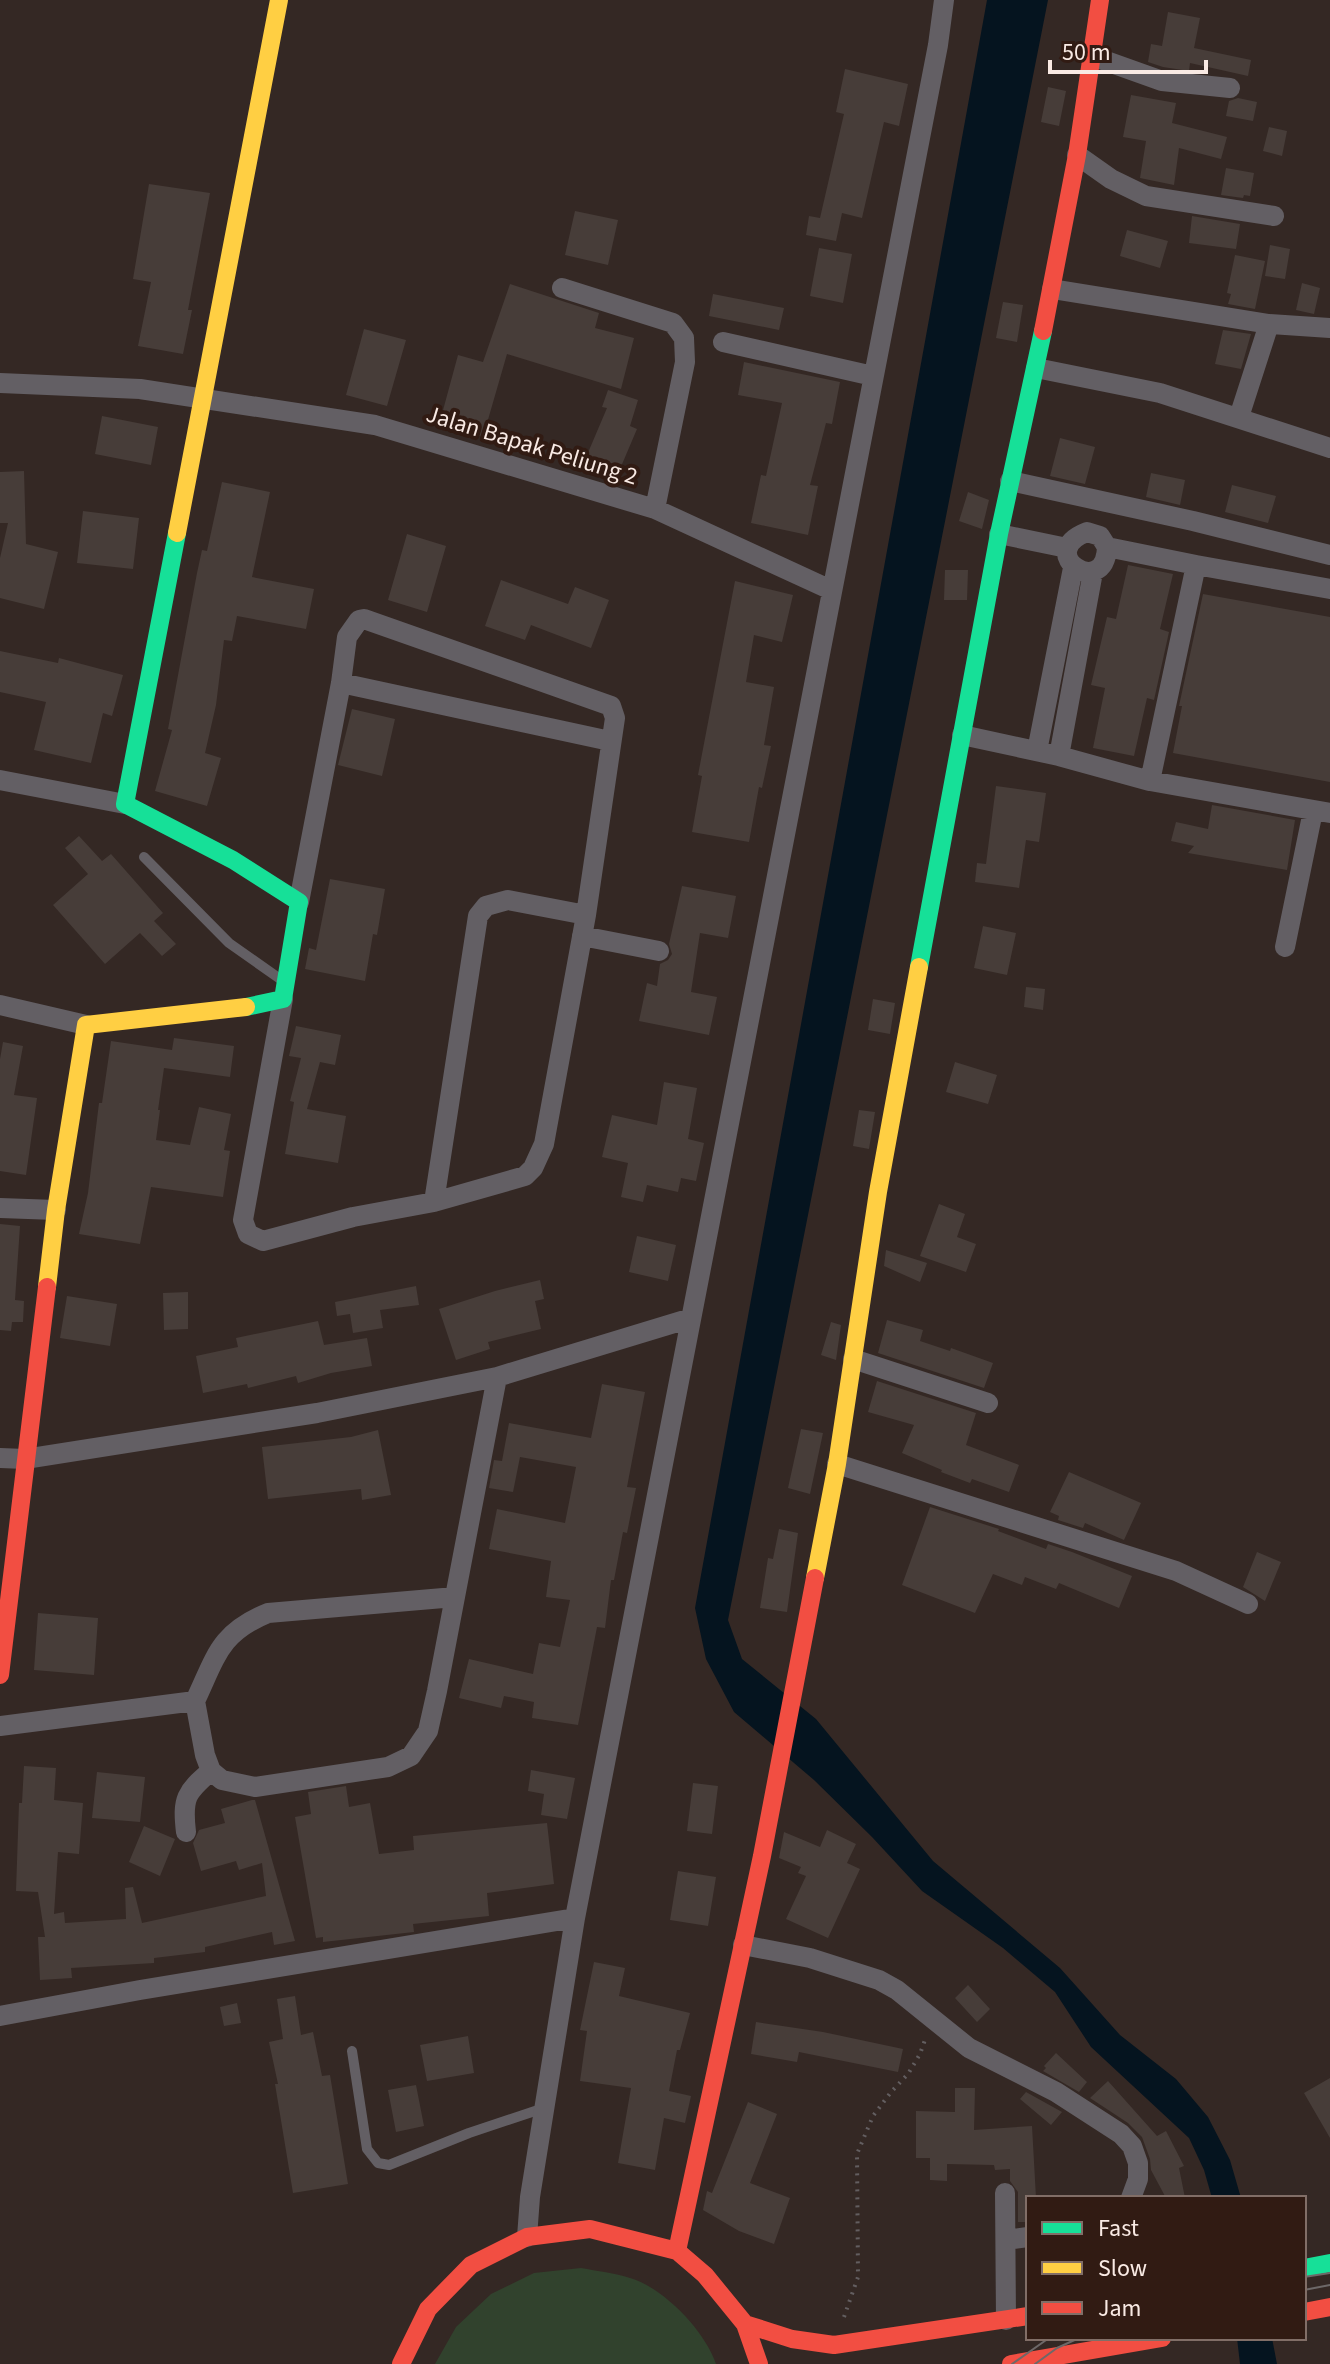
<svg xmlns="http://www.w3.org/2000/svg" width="1330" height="2364" viewBox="0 0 1330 2364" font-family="'Source Sans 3',sans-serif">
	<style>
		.green { fill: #31422d }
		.water { fill: #05141f }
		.building { fill: #473d39 }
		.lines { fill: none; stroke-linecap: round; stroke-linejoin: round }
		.path { stroke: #635e60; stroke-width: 4; stroke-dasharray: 2 6; stroke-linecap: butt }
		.lane { stroke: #635f64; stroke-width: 10 }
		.street { stroke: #635f64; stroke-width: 20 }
		.fast { stroke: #16e098; stroke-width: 18 }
		.slow { stroke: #ffcf43; stroke-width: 18 }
		.jam { stroke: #f24e42; stroke-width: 18 }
		.tram { stroke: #6d6868; stroke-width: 2 }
		.labels { text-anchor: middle; stroke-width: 8; stroke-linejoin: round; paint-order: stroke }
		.street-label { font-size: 24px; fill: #f9eae4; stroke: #311b13 }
	</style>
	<rect width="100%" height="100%" fill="#342824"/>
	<path class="green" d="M581 2268C597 2271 615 2273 630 2278 664 2288 705 2331 716 2364H435L456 2327 491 2294 534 2273Z"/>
	<path class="water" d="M987 0H1048L728 1620 742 1659 816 1719 933 1861 1060 1968 1120 2035 1176 2079 1208 2117 1230 2160 1241 2198H1212L1204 2170 1189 2138 1091 2047 1055 1992 1003 1948 922 1891 872 1837 814 1780 734 1712 706 1659 695 1608Z
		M1237 2338H1272L1277 2364H1240Z"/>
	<path class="building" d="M1168 12 1200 18 1194 48 1251 60 1248 76 1190 63 1189 71 1163 67 1148 62 1151 44 1162 46Z
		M845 69 908 84 899 126 884 122 862 218 842 213 836 241 806 235 809 216 820 218 844 114 836 112Z
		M1048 87 1066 91 1059 126 1041 122Z
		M1131 95 1176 103 1172 123 1227 137 1221 159 1179 148 1174 185 1140 178 1146 141 1123 137Z
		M1238 98 1257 102 1253 121 1226 116 1229 101Z
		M1269 127 1287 131 1282 156 1263 151Z
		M1226 168 1254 173 1250 196 1244 195 1243 198 1221 195Z
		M149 184 210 193 188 310H192L183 354 138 346 151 282 133 279Z
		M575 211 618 220 608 265 565 255Z
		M1192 216 1240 224 1236 249 1189 243Z
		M1127 230 1168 241 1160 268 1120 256Z
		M1270 245 1290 249 1285 279 1265 276Z
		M819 248 852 254 843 303 810 296Z
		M1235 255 1265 261 1255 309 1228 304 1231 294 1227 293Z
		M1302 283 1320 288 1314 314 1296 310Z
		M510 284 599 313 595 328 634 338 621 389 507 354 483 437 439 425 458 355 483 362Z
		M713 294 784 308 779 330 709 316Z
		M1003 302 1023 305 1017 342 996 338Z
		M364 329 406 340 387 406 346 395Z
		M1223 330 1251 334 1241 369 1215 364Z
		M744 362 840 382 832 424 826 423 810 485 818 486 808 535 751 523 761 475 766 476 782 403 738 395Z
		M608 390 638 400 630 426 637 429 620 469 587 455 607 408 602 407Z
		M102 416 158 427 151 465 95 454Z
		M1060 438 1095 447 1085 484 1050 476Z
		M24 471 26 544 58 552 44 609 0 598V558L8 523H0V472Z
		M1151 473 1185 480 1180 505 1146 497Z
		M222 482 270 492 252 577 314 589 306 629 237 616 232 641 224 640 216 705 205 753 221 758 207 806 155 791 172 730 168 729 197 573 202 550 207 551Z
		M1232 485 1276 496 1268 523 1225 512Z
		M968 492 989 500 982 529 959 521Z
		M83 511 139 518 133 569 77 563Z
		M407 534 446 546 427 612 388 600Z
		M1128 565 1173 574 1160 629 1169 632 1154 700 1147 698 1134 756 1093 748 1105 688 1091 685 1107 617 1116 619Z
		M945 570H968L967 600H944Z
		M501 580 568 604 575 587 609 600 591 648 531 625 525 640 485 626Z
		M735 581 793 595 782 642 754 635 746 682 774 687 764 745 771 746 762 788 759 787 749 842 692 832 702 776 698 775Z
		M1203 594 1330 617V782L1173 753 1182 706H1179Z
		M0 651 58 663 59 658 123 675 112 716 103 713 91 763 34 750 46 702 0 692Z
		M352 709 395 719 382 776 338 765Z
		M996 786 1046 793 1039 842 1026 840 1019 888 975 882 977 863 986 864Z
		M1212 805 1295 820 1287 870 1188 853 1194 846 1171 841 1176 822 1208 829Z
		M79 836 102 861 111 854 163 913 154 921 176 944 162 956 140 933 105 964 53 905 88 874 65 848Z
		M330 879 385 889 377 935 373 934 365 981 305 969 309 948 316 950Z
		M682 886 736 896 728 938 700 933 691 992 717 997 709 1035 639 1021 647 983 657 986 660 964 668 960 672 954 669 944Z
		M983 926 1016 933 1007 975 974 968Z
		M1026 987 1045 989 1043 1010 1024 1007Z
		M873 999 895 1003 890 1034 868 1030Z
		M296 1026 341 1035 335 1065 320 1062 307 1109 346 1116 338 1163 285 1154 294 1102 290 1101 301 1058 289 1056Z
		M174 1038 234 1046 230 1077 164 1068 158 1110H160L156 1140 190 1145 199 1107 231 1114 224 1150 230 1151 223 1197 151 1187 140 1244 79 1234 88 1193 99 1103H102L111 1041 172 1050Z
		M3 1042 23 1046 14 1095 37 1098 26 1175 0 1171V1059Z
		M955 1062 997 1075 988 1104 946 1092Z
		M664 1082 697 1088 688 1139 704 1143 696 1181 681 1178 678 1192 647 1185 643 1202 621 1197 628 1163 602 1157 612 1115 657 1125Z
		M859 1110 875 1112 869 1149 853 1146Z
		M939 1204 965 1214 957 1237 976 1244 966 1272 920 1256Z
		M0 1224 20 1226 15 1300 24 1301 23 1322H12L11 1331 0 1330Z
		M637 1236 676 1245 668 1281 629 1272Z
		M886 1250 927 1263 920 1282 884 1266Z
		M540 1280 544 1299 535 1301 541 1329 488 1342 490 1349 456 1360 439 1309 495 1291Z
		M416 1286 419 1305 380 1310 383 1328 353 1333 350 1314 337 1316 335 1302Z
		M188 1292V1329L164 1330 163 1293Z
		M67 1296 117 1304 110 1346 60 1338Z
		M887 1320 923 1330 920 1341 950 1351 951 1348 993 1363 984 1388 878 1353Z
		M318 1321 324 1345 367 1338 372 1366 331 1373 298 1383 296 1376 248 1388 247 1384 203 1393 196 1356 238 1347 236 1338Z
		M831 1322 841 1325 836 1360 821 1355Z
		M877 1381 976 1413 966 1445 1019 1465 1009 1492 972 1479 970 1483 941 1472 942 1470 902 1453 914 1425 868 1412Z
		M602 1384 645 1392 627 1487 636 1488 627 1533 623 1532 614 1580H611L605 1628 597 1627 578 1725 532 1718 534 1702 504 1696 501 1708 459 1698 469 1659 533 1674 539 1643 560 1647 570 1600 546 1597 551 1561 489 1549 497 1509 565 1523 576 1467 520 1457 513 1492 489 1488 494 1460 502 1461 509 1423 591 1438Z
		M801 1429 823 1433 810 1494 788 1488Z
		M378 1430 391 1495 362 1500 361 1489 268 1499 262 1447 351 1437Z
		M1069 1472 1141 1503 1124 1540 1085 1523 1083 1528 1058 1520 1059 1516 1050 1512Z
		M930 1507 999 1529 998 1531 1046 1549 1048 1544 1072 1552 1132 1576 1119 1608 1059 1583 1056 1589 1025 1577 1022 1585 993 1574 975 1613 902 1585Z
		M779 1529 798 1533 787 1612 760 1608 768 1558 773 1559Z
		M1257 1552 1281 1562 1265 1601 1243 1587Z
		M38 1613 98 1618 94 1675 34 1670Z
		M24 1766 56 1768 54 1800 83 1803 79 1854 58 1852 54 1914 64 1912 65 1923 126 1919 125 1888 133 1887 142 1923 266 1896 262 1863 239 1870 236 1861 201 1871 193 1843 199 1830 225 1823 221 1809 252 1800H255L295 1941 274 1945 272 1932 205 1947V1952L154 1958V1963L71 1968 72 1978 40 1980 38 1937H45L38 1892 16 1891 19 1803H22Z
		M531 1770 575 1778 567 1819 541 1815 544 1794 528 1791Z
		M97 1772 145 1777 140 1822 92 1818Z
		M693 1783 718 1786 712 1834 687 1831Z
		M346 1786 349 1807 370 1803 379 1854 414 1850 413 1836 547 1823 554 1884 487 1893 489 1916 413 1924 414 1932 323 1942V1937L316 1938 295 1817 311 1814 308 1792Z
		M144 1826 175 1839 160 1876 129 1862Z
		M827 1830 856 1844 847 1863 860 1869 828 1938 786 1919 806 1876 798 1873 801 1867 779 1858 784 1832 820 1847Z
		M678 1871 716 1877 708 1926 670 1920Z
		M594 1962 625 1968 619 1996 690 2013 680 2050H677L669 2091 691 2096 685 2123 664 2118 655 2170 618 2163 631 2088 580 2081 587 2031 580 2030Z
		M968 1985 990 2009 977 2022 955 1998Z
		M295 1996 301 2035 313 2032 322 2076 330 2075 348 2184 293 2193 275 2084H278L269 2042 283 2039 277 1999Z
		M237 2003 241 2023 224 2026 220 2007Z
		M756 2022 823 2032 903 2049 898 2072 799 2052 797 2062 751 2054Z
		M468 2036 474 2073 427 2081 420 2045Z
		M1056 2053 1087 2082 1079 2092 1043 2071 1046 2068 1044 2066Z
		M1330 2078V2138L1304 2093Z
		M1108 2081 1157 2136 1166 2131 1184 2166 1179 2168 1185 2198H1166L1151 2170 1150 2159 1142 2137 1128 2123 1090 2098Z
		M416 2085 424 2126 396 2132 388 2090Z
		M955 2088H975L974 2130 1032 2126 1036 2198H1028V2222H1018V2192L1010 2181V2169L995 2170 994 2165 947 2164V2181L930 2180V2158H916V2111L955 2112Z
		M1026 2092 1062 2112 1051 2125 1020 2099Z
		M748 2102 777 2114 750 2183 790 2198 774 2244 739 2231 703 2210 707 2191 712 2193Z"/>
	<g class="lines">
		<path class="path" d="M844 2317 858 2277 857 2154 873 2116 891 2092 908 2074 920 2054 926 2037"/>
		<path class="lane" d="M144 857 229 943 283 981
			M352 2051 367 2149 378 2163 389 2165 469 2133 544 2108"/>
		<path class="street" d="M1092 56 1162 81 1230 88
			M1077 155 1111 179 1146 196 1274 216
			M562 288 673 323 684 338 685 362 655 509
			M1052 289 1269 324 1239 417
			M1269 324 1330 328
			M723 342 873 376
			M1036 368 1160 393 1330 448
			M0 383 140 389 375 425 655 509 831 590
			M1010 481 1193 521 1330 555
			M999 534 1067 548
			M1196 565 1330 589
			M341 683 610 741
			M962 735 1059 756 1150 781 1196 565 1107 547 1100 536 1087 532C1033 553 1105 601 1107 547
			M1037 751 1073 568
			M1059 756 1093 572
			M0 780 125 804
			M1150 781 1330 813
			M582 936 659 951
			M1285 947 1313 811
			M283 999 243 1220 248 1234 263 1241 353 1217 434 1202 525 1176 533 1168 544 1144 586 915 615 718 611 706 364 619 359 620 347 637 341 683 299 902
			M0 1005 86 1025
			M434 1202 478 916 486 906 508 900 586 915
			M0 1208 56 1210
			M853 1359 988 1403
			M0 1458 25 1459 317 1413 497 1377 691 1318
			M837 1464 1176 1571 1248 1604
			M195 1701C216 1657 219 1633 268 1613L455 1597
			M0 1726 195 1701 205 1755 211 1771 222 1780 255 1787 388 1767 411 1756 428 1731 437 1691 497 1377
			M186 1832C182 1798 186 1792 211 1771
			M743 1945 810 1958 879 1980 897 1990 969 2048 1056 2092 1121 2134 1132 2146 1138 2163V2179L1131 2198
			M0 2016 140 1990 575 1918
			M1005 2193 1006 2320
			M527 2237 530 2197 575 1918 938 45 944 0
			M1006 2240 1028 2237"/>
		<path class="fast" d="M177 533 125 804 233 860 299 902 283 999 246 1007
			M919 967 999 534 1043 331
			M1304 2268 1330 2263"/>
		<path class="slow" d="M177 533 279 0
			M47 1287 56 1210 86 1025 246 1007
			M815 1578 837 1464 878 1192 919 967"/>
		<path class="jam" d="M1043 331 1077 155 1100 0
			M0 1675 47 1287
			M677 2251 762 1856 815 1578
			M1304 2312 1330 2307
			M745 2324 792 2339 834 2345 1028 2316
			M401 2364 428 2309 471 2265 527 2237 590 2229 677 2251 705 2275 745 2324 759 2364
			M1011 2364 1162 2338"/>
		<path class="tram" d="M1304 2277 1330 2273
			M1304 2290 1330 2285
			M1012 2364 1049 2338
			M1035 2364 1057 2348 1079 2338"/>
	</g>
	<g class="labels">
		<g class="street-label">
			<text transform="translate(532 445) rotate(17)" y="8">Jalan Bapak Peliung 2</text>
		</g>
	</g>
	<rect x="1026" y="2196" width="280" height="144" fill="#311b13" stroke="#816e67" stroke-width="2"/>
	<rect x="1042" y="2222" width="40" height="12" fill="#16e098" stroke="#816e67" stroke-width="2"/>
	<text x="1098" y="2236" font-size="24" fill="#f9eae4">Fast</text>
	<rect x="1042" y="2262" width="40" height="12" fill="#ffcf43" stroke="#816e67" stroke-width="2"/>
	<text x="1098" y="2276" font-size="24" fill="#f9eae4">Slow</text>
	<rect x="1042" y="2302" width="40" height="12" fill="#f24e42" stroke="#816e67" stroke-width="2"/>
	<text x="1098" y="2316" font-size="24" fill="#f9eae4">Jam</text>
	<path d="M1050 60v12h156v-12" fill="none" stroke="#f9eae4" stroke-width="4"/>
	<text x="1062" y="60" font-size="24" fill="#f9eae4" stroke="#311b13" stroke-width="6" paint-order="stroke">50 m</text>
</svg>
